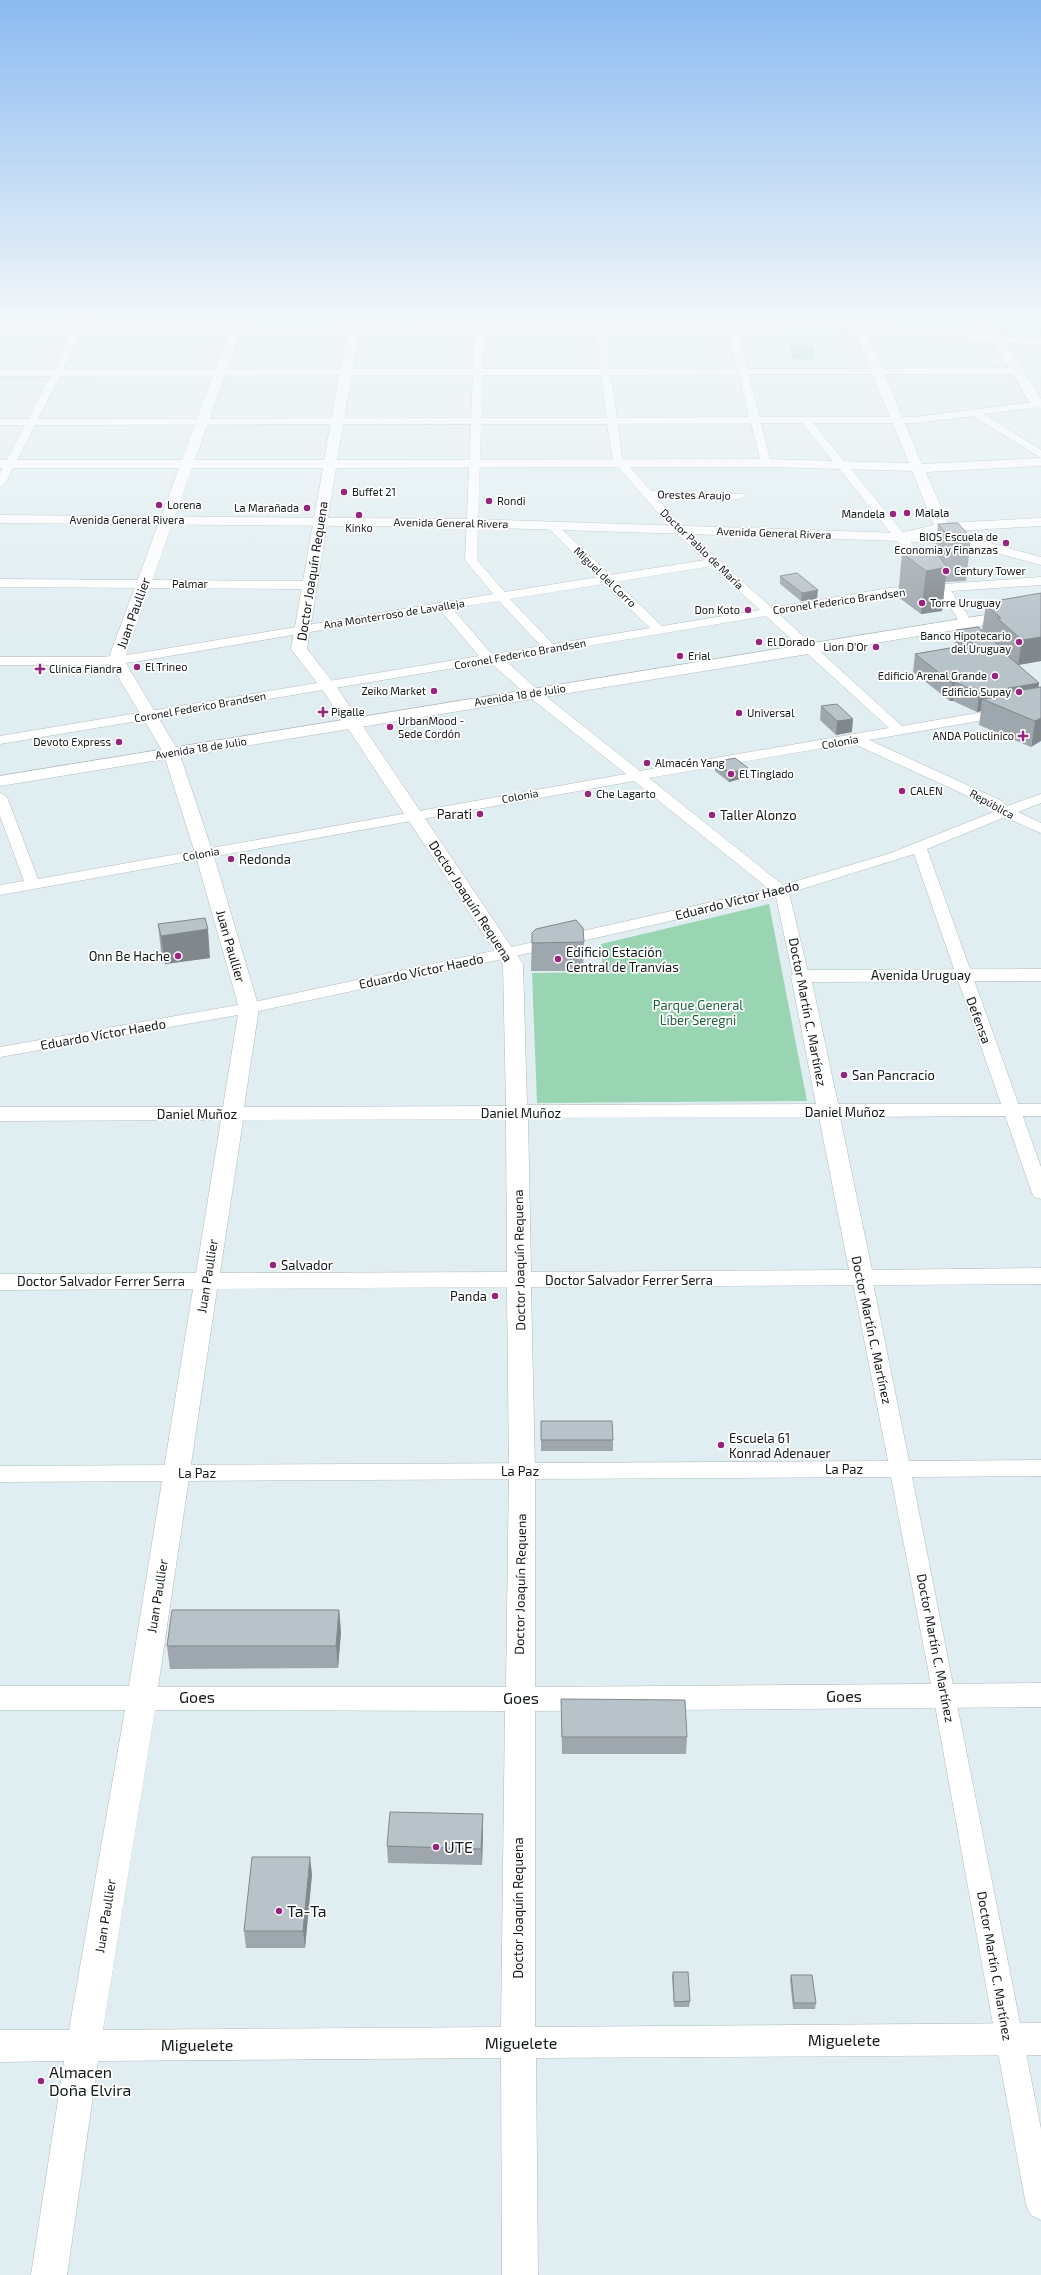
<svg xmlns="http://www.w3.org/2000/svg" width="1041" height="2275" viewBox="0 0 1041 2275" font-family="'Exo 2',sans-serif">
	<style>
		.green { fill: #9ad5b3 }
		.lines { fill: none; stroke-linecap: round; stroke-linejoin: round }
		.minor-casing { stroke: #aebbbe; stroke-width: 1 }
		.tertiary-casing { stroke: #aebbbe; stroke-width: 1 }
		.secondary-casing { stroke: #aebbbe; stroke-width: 1 }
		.minor { fill: #fff; fill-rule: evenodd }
		.tertiary { fill: #fff; fill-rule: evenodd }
		.secondary { fill: #fff; fill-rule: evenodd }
		.wall { fill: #9ea7ad }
		.shaded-wall { fill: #81888d }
		.building { fill: #b8c2c9; stroke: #81888d }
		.poi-dot { fill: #982480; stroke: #fff; stroke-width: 1.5 }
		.labels { text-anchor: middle; stroke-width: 3.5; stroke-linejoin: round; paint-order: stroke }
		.far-poi-label { font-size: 11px; fill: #131819; stroke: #fff; text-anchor: start }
		.far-street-label { font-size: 11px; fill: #131819; stroke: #fff }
		.street-label { font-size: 13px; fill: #131819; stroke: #fff }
		.poi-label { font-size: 13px; fill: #131819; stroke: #fff; text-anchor: start }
		.park-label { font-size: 13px; fill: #1c6242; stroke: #fff }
		.near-street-label { font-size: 16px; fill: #131819; stroke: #fff }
		.near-poi-label { font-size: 16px; fill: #131819; stroke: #fff; text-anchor: start }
	</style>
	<rect width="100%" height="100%" fill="#e1eef1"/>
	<path class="green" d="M789 346H813L816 360 792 359Z
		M769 904 807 1101 537 1103 532 973 603 972 601 944Z"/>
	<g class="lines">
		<g class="minor-casing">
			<path id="minor" d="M80 316H89L84 327 475 326V316H485L484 326H595L596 316H602L605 326 726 325 725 316H733L736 325 858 322 1041 340V346L858 328 737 331 747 369 1016 368 1021 371 1016 374H748L760 417H915L1041 401V407L984 414 1041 450V458L973 416 915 423H813L945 584 1041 577V585L951 591 967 614 974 628 983 638 981 641H973L964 633 955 614 939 592 889 596 779 614 902 726 1041 702V710L869 740 1002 801 1007 806 1041 794V803L1018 812 1041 823V833L1005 817 927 849 1041 1167V1199L1034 1197 1032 1193 914 854 789 893 809 976 807 979H795L793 976 776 897 507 958 249 1013 0 1057V1047L249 1003 507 948 769 889 634 781 0 895V885L24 881 0 816V793L7 797 38 879 626 774 528 696 490 662 0 744V736L479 656 440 610 134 662 102 665H0V657H102L134 654 493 594 465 560 471 424 35 425 5 484 0 487V473L25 425H0V419H28L50 376H0V370H53L72 333H0V327H75ZM475 331 473 369 63 370 81 333ZM484 331H596L601 369H483ZM605 331H728L737 369H610ZM739 374 749 417 617 418 611 375ZM473 375 471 418 38 419 60 376ZM483 375H601L607 418H481ZM751 423 761 463 766 466 771 463 761 423H802L933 585 889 588 772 608 682 527 657 498 740 499 746 496 744 494 651 491 622 458 618 424ZM481 424H607L613 461 674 531 705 560 610 575 555 523 551 522 545 525 547 527 598 577 505 592 477 560ZM712 566 760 610 662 626 616 582ZM604 584 650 628 553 644 510 599ZM499 601 541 646 494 654 489 651 452 608ZM766 616 889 728 640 771 538 690 505 660ZM852 743 992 807 996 811 888 854 783 885 649 778Z
				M0 579 308 581 314 585 308 589 0 587Z
				M862 1272 869 1274 872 1278 909 1461 1041 1460V1476L912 1477 1041 2129V2220L1031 2215 1026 2205 933 1695 891 1477 0 1482V1466L888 1461 852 1278 855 1274Z"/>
		</g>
		<g class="tertiary-casing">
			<path id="tertiary" d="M234 316H246L195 460H324L350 316H362L337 460 766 459 909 463 848 316H860L922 464 1041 458V466L926 472 948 523 1041 518V526L955 531 969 537 971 540 969 543C958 546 947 539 939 533L901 541 896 540 894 537 896 534 934 525 912 471 766 467 336 468 307 649 336 686 523 964 527 1105 816 1104 791 976 794 972 801 970 1041 969V981L812 982 838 1104H1041V1116L840 1117 872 1270 1041 1268V1284L531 1287 535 1471V1687L1041 1683V1707L535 1711V2027L1041 2023V2055L536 2058 538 2275H502L501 2058 98 2061 67 2275H31L64 2061 0 2062V2030H69L125 1710H0V1686H129L193 1289 0 1290V1274L196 1273 221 1120 0 1121V1107H223L239 1008 195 853 163 752 108 660 179 468H0V460H182ZM192 468H323L291 649 322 689 503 964 506 1106 244 1107 259 1008 213 853 179 752 124 660ZM819 1117 849 1270 531 1272 528 1118ZM506 1119 507 1272 220 1273 243 1120ZM507 1287 509 1471 506 1687H158L217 1289ZM155 1710 505 1711 501 2027 103 2030Z
				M978 316H989L1041 399V409L1028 400Z"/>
		</g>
		<g class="secondary-casing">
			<path id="secondary" d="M0 515 471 519 901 533 968 537 1041 557V565L967 545 901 541 471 527 0 523Z
				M1041 606V616L0 786V776Z"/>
		</g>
		<use href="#minor" class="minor"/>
		<use href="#tertiary" class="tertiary"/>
		<use href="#secondary" class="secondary"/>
	</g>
	<path class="wall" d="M938 524 971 538 966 581 945 582 942 611 921 614 898 597 902 553 935 551Z
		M780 576 817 599 801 601 780 584Z
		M1041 593V661L1018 665 1003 652V653L1039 683 1038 687H1041L1031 747 979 725 981 711 977 712 953 701H950L913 672 915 654 954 648 956 630 994 641V639L982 630 986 605H988L989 602Z
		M821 706 852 732 836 735 820 720Z
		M715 762 747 777 729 782 715 771Z
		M158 924 210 958 165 964 161 952Z
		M532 933 584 942 583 971H531Z
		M541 1421 613 1440V1451H541Z
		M339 1610 341 1632 338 1668 170 1669 167 1646Z
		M561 1699 687 1737 686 1754H562Z
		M483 1814V1831L482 1865 388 1863 387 1846Z
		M312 1874 305 1948H246L244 1931Z
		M673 1972 690 2001 689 2007H674L672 1977Z
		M791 1975 816 2003 815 2009H793L790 1980Z"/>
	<path class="shaded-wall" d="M947 567 942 611 921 614 926 571Z
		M818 590 817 599 801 601 802 593Z
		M1041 637V661L1018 665 1022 640Z
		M955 682 953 701H950L952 683Z
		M1039 683 1036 701 1002 696 998 694 997 705 982 699 981 711 977 712 979 693Z
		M1041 718V741L1031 747 1035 721Z
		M853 719 852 732 836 735 837 721Z
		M748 768 747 777 729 782 730 773Z
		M208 929 210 958 165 964 161 936Z
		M339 1610 341 1632 338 1668 336 1646Z
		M483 1814V1831L482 1865 481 1849Z
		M310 1857 312 1874 305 1948 303 1931Z"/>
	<path class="building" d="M958 523 971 538 951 539 938 524Z
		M935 551 947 567 926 571 902 553Z
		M797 573 818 590 802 593 780 576Z
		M1041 593V637L1022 640 997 618H1001L986 605 991 604 989 602Z
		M978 627 1004 650H1001L1039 683 979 693 955 682 952 683 915 654 973 644 956 630Z
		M1041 687V718L1035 721 982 699 1002 696 998 694Z
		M837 704 853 719 837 721 821 706Z
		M735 758 748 768 730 773 715 762Z
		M205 918 208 929 161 936 158 924Z
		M576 920 583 928 584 942 532 943V933L536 929Z
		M541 1421H612L613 1440H541Z
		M172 1610H339L336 1646H167Z
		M561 1699 685 1700 687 1737H562Z
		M390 1812 483 1814 481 1849 387 1846Z
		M252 1857H310L303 1931H244Z
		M673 1972H688L690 2001 674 2002Z
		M791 1975H812L816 2003H794Z"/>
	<linearGradient id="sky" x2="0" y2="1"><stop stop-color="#8bbaf1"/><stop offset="0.5" stop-color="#f2f7f9"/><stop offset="1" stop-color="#f2f7f9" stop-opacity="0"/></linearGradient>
	<rect width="1041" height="635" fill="url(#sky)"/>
	<g class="poi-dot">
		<circle cx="344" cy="492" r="4"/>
		<circle cx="489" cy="501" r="4"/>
		<circle cx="159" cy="505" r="4"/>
		<circle cx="307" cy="508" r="4"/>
		<circle cx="907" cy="513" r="4"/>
		<circle cx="893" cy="514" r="4"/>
		<circle cx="359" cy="515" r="4"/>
		<circle cx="1006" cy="543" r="4"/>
		<circle cx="946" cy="571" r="4"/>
		<circle cx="922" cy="603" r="4"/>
		<circle cx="748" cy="610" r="4"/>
		<circle cx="759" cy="642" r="4"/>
		<circle cx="1019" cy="642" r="4"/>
		<circle cx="876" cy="647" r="4"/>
		<circle cx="680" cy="656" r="4"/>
		<circle cx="137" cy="667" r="4"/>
		<path d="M38 663h4v4h4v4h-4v4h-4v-4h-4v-4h4z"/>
		<circle cx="995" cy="676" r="4"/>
		<circle cx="434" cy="691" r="4"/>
		<circle cx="1019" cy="692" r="4"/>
		<path d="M321 706h4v4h4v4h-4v4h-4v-4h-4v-4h4z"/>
		<circle cx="739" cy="713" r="4"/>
		<circle cx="390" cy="727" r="4"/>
		<path d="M1021 730h4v4h4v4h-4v4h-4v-4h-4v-4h4z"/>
		<circle cx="119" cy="742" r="4"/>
		<circle cx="647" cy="763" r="4"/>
		<circle cx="731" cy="774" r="4"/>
		<circle cx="902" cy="791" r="4"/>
		<circle cx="588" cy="794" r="4"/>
		<circle cx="480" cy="814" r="4"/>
		<circle cx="712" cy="815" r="4"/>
		<circle cx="231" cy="859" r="4"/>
		<circle cx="178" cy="956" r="4"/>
		<circle cx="558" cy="959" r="4"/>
		<circle cx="844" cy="1075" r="4"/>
		<circle cx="273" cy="1265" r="4"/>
		<circle cx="495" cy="1296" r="4"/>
		<circle cx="721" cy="1445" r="4"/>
		<circle cx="436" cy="1847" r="4"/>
		<circle cx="279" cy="1911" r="4"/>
		<circle cx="41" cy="2081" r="4"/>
	</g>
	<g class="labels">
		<g class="far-poi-label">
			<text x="352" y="496">Buffet 21</text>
			<text x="497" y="505">Rondi</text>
			<text x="167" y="509">Lorena</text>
			<text x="299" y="512" text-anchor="end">La Marañada</text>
			<text x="915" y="517">Malala</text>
			<text x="885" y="518" text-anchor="end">Mandela</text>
			<text x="359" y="532" text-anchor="middle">Kinko</text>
			<text x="998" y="541" text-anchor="end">BIOS Escuela de<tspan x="998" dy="13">Economia y Finanzas</tspan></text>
			<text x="954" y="575">Century Tower</text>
			<text x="930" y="607">Torre Uruguay</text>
			<text x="740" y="614" text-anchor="end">Don Koto</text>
			<text x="1011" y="640" text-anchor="end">Banco Hipotecario<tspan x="1011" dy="13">del Uruguay</tspan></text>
			<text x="767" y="646">El Dorado</text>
			<text x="868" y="651" text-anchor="end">Lion D'Or</text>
			<text x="688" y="660">Erial</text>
			<text x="145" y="671">El Trineo</text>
			<text x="49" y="673">Clinica Fiandra</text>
			<text x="987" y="680" text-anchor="end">Edificio Arenal Grande</text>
			<text x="426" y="695" text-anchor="end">Zeiko Market</text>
			<text x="1011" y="696" text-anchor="end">Edificio Supay</text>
			<text x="331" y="716">Pigalle</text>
			<text x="747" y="717">Universal</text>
			<text x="398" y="725">UrbanMood -<tspan x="398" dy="13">Sede Cordón</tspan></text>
			<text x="1014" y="740" text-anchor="end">ANDA Policlinico</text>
			<text x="111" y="746" text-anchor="end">Devoto Express</text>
			<text x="655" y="767">Almacén Yang</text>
			<text x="739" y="778">El Tinglado</text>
			<text x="910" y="795">CALEN</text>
			<text x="596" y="798">Che Lagarto</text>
		</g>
		<g class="far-street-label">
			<text transform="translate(694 495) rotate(1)" y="4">Orestes Araujo</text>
			<text x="127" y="524">Avenida General Rivera</text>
			<text transform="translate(451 523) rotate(1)" y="4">Avenida General Rivera</text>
			<text transform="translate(774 533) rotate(2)" y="4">Avenida General Rivera</text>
			<text transform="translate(702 549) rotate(44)" y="4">Doctor Pablo de María</text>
			<text transform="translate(605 577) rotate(44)" y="4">Miguel del Corro</text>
			<text x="190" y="588">Palmar</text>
			<text transform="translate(839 601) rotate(-8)" y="4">Coronel Federico Brandsen</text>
			<text transform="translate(394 614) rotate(-9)" y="4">Ana Monterroso de Lavalleja</text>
			<text transform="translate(520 654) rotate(-10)" y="4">Coronel Federico Brandsen</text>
			<text transform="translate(520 695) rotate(-9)" y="4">Avenida 18 de Julio</text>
			<text transform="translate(200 707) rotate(-10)" y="4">Coronel Federico Brandsen</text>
			<text transform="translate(840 742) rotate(-10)" y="4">Colonia</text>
			<text transform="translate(201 748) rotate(-9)" y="4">Avenida 18 de Julio</text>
			<text transform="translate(520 796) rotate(-10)" y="4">Colonia</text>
			<text transform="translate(992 804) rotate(29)" y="4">República</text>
			<text transform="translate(201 854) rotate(-10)" y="4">Colonia</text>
		</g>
		<g class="street-label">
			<text transform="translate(312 571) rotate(-81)" y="5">Doctor Joaquín Requena</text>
			<text transform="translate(133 613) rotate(-70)" y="5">Juan Paullier</text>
			<text transform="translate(737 900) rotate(-14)" y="5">Eduardo Víctor Haedo</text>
			<text transform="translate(471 901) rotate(57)" y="5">Doctor Joaquín Requena</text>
			<text transform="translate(231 946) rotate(74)" y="5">Juan Paullier</text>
			<text transform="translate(421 971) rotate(-12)" y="5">Eduardo Víctor Haedo</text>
			<text x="921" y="980">Avenida Uruguay</text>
			<text transform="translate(808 1012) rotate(79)" y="5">Doctor Martín C. Martínez</text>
			<text transform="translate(979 1020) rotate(70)" y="5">Defensa</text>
			<text transform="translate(103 1034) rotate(-10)" y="5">Eduardo Víctor Haedo</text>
			<text x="845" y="1117">Daniel Muñoz</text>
			<text x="521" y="1118">Daniel Muñoz</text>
			<text x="197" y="1119">Daniel Muñoz</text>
			<text transform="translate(519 1260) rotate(-91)" y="5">Doctor Joaquín Requena</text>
			<text transform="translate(207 1276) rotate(-81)" y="5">Juan Paullier</text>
			<text x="629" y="1285">Doctor Salvador Ferrer Serra</text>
			<text x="101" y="1286">Doctor Salvador Ferrer Serra</text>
			<text transform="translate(872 1330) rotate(78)" y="5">Doctor Martín C. Martínez</text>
			<text x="844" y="1474">La Paz</text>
			<text x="520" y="1476">La Paz</text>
			<text x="197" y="1478">La Paz</text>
			<text transform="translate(520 1584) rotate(-89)" y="5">Doctor Joaquín Requena</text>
			<text transform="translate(157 1596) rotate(-81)" y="5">Juan Paullier</text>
			<text transform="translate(936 1648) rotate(79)" y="5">Doctor Martín C. Martínez</text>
			<text transform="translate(518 1908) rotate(-90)" y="5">Doctor Joaquín Requena</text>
			<text transform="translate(105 1916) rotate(-81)" y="5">Juan Paullier</text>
			<text transform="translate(995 1966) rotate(80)" y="5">Doctor Martín C. Martínez</text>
		</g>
		<g class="poi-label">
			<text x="472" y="819" text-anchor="end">Parati</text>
			<text x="720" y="820">Taller Alonzo</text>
			<text x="239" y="864">Redonda</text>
			<text x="566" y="957">Edificio Estación<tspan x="566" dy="15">Central de Tranvías</tspan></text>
			<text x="170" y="961" text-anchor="end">Onn Be Hache</text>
			<text x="852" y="1080">San Pancracio</text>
			<text x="281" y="1270">Salvador</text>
			<text x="487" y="1301" text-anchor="end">Panda</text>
			<text x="729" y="1443">Escuela 61<tspan x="729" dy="15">Konrad Adenauer</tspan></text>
		</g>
		<g class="park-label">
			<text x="698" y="1010">Parque General<tspan x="698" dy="15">Líber Seregni</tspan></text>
		</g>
		<g class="near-street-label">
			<text x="844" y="1702">Goes</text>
			<text x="197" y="1703">Goes</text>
			<text x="521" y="1704">Goes</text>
			<text x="844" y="2046">Miguelete</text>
			<text x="521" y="2049">Miguelete</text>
			<text x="197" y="2051">Miguelete</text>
		</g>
		<g class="near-poi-label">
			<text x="444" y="1853">UTE</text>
			<text x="287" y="1917">Ta-Ta</text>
			<text x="49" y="2078">Almacen<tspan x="49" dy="18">Doña Elvira</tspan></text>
		</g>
	</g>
</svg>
